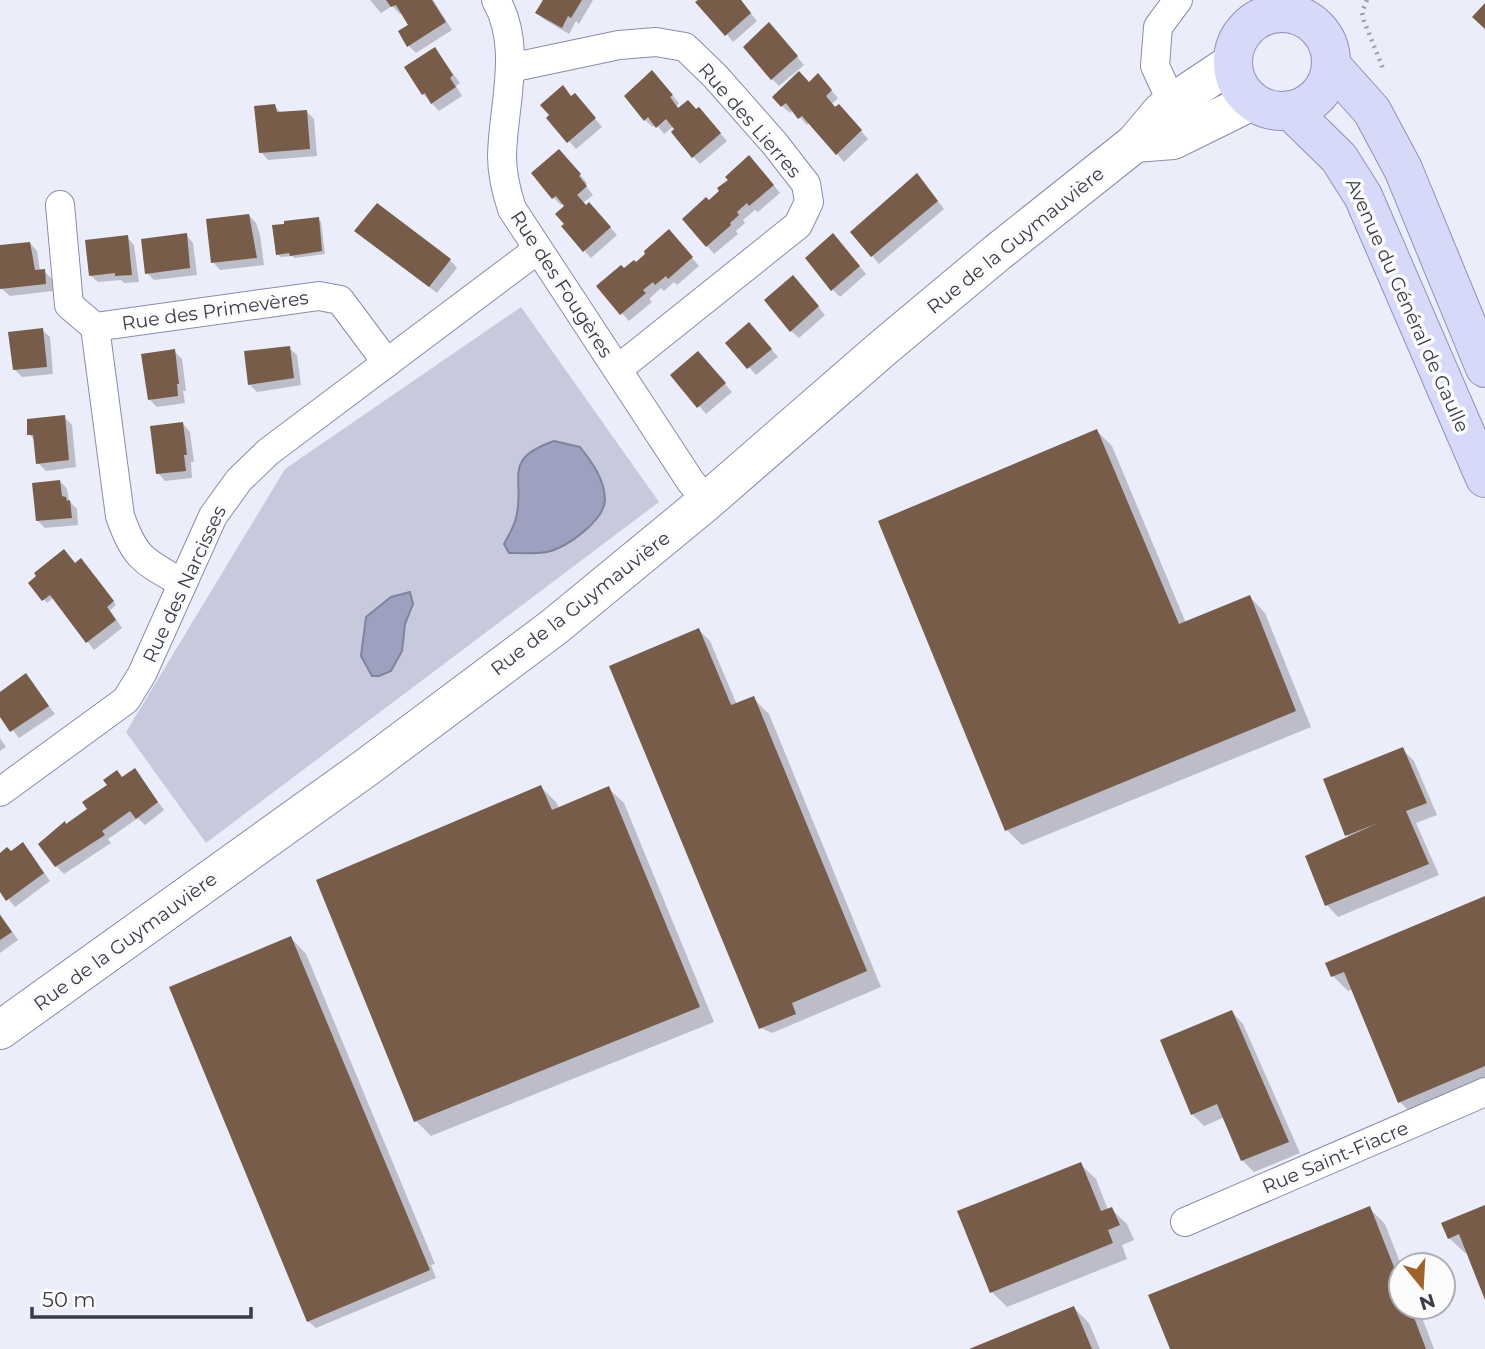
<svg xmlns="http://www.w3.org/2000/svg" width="1485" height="1349" font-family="Montserrat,sans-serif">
	<rect width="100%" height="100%" fill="#ebedfa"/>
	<polygon fill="#c7cadd" points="521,307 659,502 206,843 126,732 285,469"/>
	<g fill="#9da1bf" stroke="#7f839c" stroke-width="2">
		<path d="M554,441L580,447C592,462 605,480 605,500C604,521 566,548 547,552C535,554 521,553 509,553L504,544C508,536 514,527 516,518C526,478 500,460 554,441Z"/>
		<polygon points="410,592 413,604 405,624 402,651 391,671 379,676 372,676 361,656 366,617 391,597"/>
	</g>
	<g fill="#0003">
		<polygon points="370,0 433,0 452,30 416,53 409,46 410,25 403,12 400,14 392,6 381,13"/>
		<polygon points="542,0 593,0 579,24 576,21 569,34 545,20 537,13 544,2"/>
		<polygon points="700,0 740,0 757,21 733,42"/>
		<polygon points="776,32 804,65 779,86 772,79"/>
		<polygon points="435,49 460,83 456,86 462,96 439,111 423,94 406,68"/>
		<polygon points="659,80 679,103 677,106 679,109 697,111 706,117 727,141 700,164 693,156 674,126 664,134 656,124 653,127 645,120"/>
		<polygon points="825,83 838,98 832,104 846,113 868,139 844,162 810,122 807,125 793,110 790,113 782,106 809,84"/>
		<polygon points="572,98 582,103 602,127 576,149 569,141"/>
		<polygon points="275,106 282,114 306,111 314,119 317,156 268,160 261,152"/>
		<polygon points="567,159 587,183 585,185 593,195 583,203 597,212 617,235 591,258 584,250 567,206 564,203 561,205 554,198"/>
		<polygon points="757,165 780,193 758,212 755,210 743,220 745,223 736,231 738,234 714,254 684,219"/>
		<polygon points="924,183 944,209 879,264 852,232"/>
		<polygon points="249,215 256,223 260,235 264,265 220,270 213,262"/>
		<polygon points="318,219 321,222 325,254 295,258 292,256 281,257 277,254"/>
		<polygon points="186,235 193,243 197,275 154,280 147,273"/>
		<polygon points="127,237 134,245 139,282 124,283 121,280 98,282 90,275"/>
		<polygon points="364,238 450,260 457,268 437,293"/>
		<polygon points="676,239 699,266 677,285 674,282 664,291 661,288 649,299 652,302 629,321 598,287"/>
		<polygon points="30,243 37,251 40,271 44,271 52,279 53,291 10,296 2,289 0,247"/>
		<polygon points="840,243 866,274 840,297 833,290"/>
		<polygon points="800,285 825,315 799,338 791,331"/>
		<polygon points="42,330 50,337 53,374 22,377 15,370"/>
		<polygon points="756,331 778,357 756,375 728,343"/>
		<polygon points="289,348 297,355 301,385 257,392 249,384"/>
		<polygon points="174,351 182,359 186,391 183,391 185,403 157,407 150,400"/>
		<polygon points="705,361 732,392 706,414 673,376"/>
		<polygon points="64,417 72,425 76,467 46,471 38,463 36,441 29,434"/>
		<polygon points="183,424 190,432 194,462 191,462 192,478 165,481 158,473"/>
		<polygon points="1097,431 1112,446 1186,623 1250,597 1265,613 1311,727 1022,845 1007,830"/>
		<polygon points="60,481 67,489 69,501 77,509 78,525 45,528 38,521"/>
		<polygon points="64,551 76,565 96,577 116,605 110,610 122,628 94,650 54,597 47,603 30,583"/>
		<polygon points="699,630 710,641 737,705 753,698 769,714 881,987 772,1033 761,1028"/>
		<polygon points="26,676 55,714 19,738 0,714 0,694"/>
		<polygon points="0,738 6,747 0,751"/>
		<polygon points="1402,749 1414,761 1437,815 1416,823 1439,875 1338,917 1327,905 1350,838 1347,835"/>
		<polygon points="135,770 164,810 145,825 138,818 108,839 111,843 64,874 56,866 67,826 89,810"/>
		<polygon points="541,787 556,802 559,808 608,788 624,803 714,1022 431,1136 416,1121"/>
		<polygon points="30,852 50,881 15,907 0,889 0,855"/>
		<polygon points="1485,898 1485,1088 1415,1117 1400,1102 1353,989 1348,991 1333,976"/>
		<polygon points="0,914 18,940 0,953"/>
		<polygon points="291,938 306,954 435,1264 431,1265 436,1278 316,1328 308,1321"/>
		<polygon points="1232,1012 1243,1024 1300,1153 1254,1172 1242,1160 1225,1117 1204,1126 1192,1114"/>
		<polygon points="1080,1164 1096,1179 1108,1210 1111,1209 1127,1224 1134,1240 1122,1245 1127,1259 1007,1307 992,1292"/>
		<polygon points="1485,1207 1485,1295 1468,1252 1465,1253 1449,1238"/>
		<polygon points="1369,1208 1385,1224 1401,1265 1401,1307 1418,1307 1434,1349 1171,1349"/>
		<polygon points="1074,1308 1089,1323 1100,1349 974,1349"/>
	</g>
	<g fill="#765c49">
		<polygon points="386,0 432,0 446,22 407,47 398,31 408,25 396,5 391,7"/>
		<polygon points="543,0 582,0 571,18 568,16 562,28 535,13"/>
		<polygon points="698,0 741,0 751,13 725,36 695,2"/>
		<polygon points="1485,3 1485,29 1472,17"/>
		<polygon points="769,22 798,56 771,80 743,47"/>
		<polygon points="435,47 453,75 450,78 456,87 431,104 425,93 422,95 404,67"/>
		<polygon points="652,70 673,95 670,97 678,108 688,100 696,109 699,107 721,133 692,158 671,132 674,129 666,119 656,128 648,117 644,121 624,96"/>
		<polygon points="799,71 809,82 818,73 832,90 826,96 835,107 839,104 862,130 836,155 802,116 798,119 786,103 781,107 772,97"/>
		<polygon points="563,85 571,96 575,93 596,118 567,143 546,118 549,115 540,105"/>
		<polygon points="275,104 277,112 307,110 310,149 259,153 254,106"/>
		<polygon points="559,149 581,174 579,176 587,186 577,195 586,205 589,202 611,227 583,252 561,226 564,224 555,214 564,206 556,196 552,199 531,173"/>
		<polygon points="749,155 774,185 749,206 747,203 737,212 739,215 730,223 731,225 706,247 682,219 706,197 709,200 719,191 717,188 728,180 725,177"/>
		<polygon points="917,173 938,201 871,257 850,232"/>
		<polygon points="377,203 451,259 429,287 354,231"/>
		<polygon points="249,214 257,258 211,263 206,219"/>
		<polygon points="319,217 322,251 290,256 289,253 276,255 272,225 284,224 284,221"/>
		<polygon points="669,229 693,257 668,279 666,276 655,285 653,282 643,290 646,293 620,315 596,286 621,265 624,268 634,260 636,262 645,254 644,251"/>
		<polygon points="187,233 190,268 145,274 141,239"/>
		<polygon points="833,233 860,266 831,291 805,258"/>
		<polygon points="128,235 132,275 115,276 115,273 89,276 85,240"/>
		<polygon points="30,242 35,270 45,269 46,284 0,289 0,245"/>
		<polygon points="793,275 819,306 790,332 764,300"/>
		<polygon points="749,322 772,349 747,369 725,343"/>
		<polygon points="43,328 47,367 13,370 8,332"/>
		<polygon points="290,346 294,378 248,385 244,351"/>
		<polygon points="175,349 179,384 177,384 178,396 148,400 141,354"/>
		<polygon points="698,351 726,383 697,408 670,375"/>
		<polygon points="65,415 69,460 36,464 33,435 27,435 27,419"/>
		<polygon points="183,422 187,455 184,455 186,471 156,474 150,426"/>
		<polygon points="1097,429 1179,624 1250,595 1296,711 1005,831 878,521"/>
		<polygon points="60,480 62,496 66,497 67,501 70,500 72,518 36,521 32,483"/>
		<polygon points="64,549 75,563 81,558 114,601 107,607 116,620 86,643 50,595 42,601 28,583 36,576 34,573"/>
		<polygon points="699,628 731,705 754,696 867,971 792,1003 796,1014 759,1029 609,666"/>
		<polygon points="26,673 49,706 10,732 0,717 0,692"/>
		<polygon points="1403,747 1427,803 1406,811 1429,864 1325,906 1305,856 1378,823 1345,836 1323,779"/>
		<polygon points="135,768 158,802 136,819 130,811 102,831 105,835 55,867 38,844 65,821 66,824 87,809 82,802 107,785 103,780 117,770 122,777"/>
		<polygon points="541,785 552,810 609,786 700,1007 414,1122 316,880"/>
		<polygon points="23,842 44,873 6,901 0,892 0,853 7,847 11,851"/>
		<polygon points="1485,896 1485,1066 1398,1103 1344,972 1331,977 1325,963"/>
		<polygon points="0,915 12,932 0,940"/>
		<polygon points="291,936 430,1270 307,1322 169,987"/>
		<polygon points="1232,1010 1289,1142 1241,1161 1217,1104 1191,1115 1160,1040"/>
		<polygon points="1081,1162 1101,1211 1112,1207 1120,1225 1108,1230 1113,1243 990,1293 957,1211"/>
		<polygon points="1485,1205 1485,1300 1459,1234 1448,1239 1441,1223"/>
		<polygon points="1370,1206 1401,1285 1401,1307 1410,1307 1426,1349 1170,1349 1148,1295"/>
		<polygon points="1074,1306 1092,1349 969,1349"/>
	</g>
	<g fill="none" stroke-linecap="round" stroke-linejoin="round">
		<defs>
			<g id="street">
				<path d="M496,0C523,47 503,105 502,156C502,175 506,191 512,209L691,482L707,501"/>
				<polyline points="510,68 619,45 656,42 685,47 715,76 775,144 806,184 809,202 798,225 618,369"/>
				<polyline points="1172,103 1155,66 1158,27 1178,0"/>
				<polyline points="60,205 69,305 95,327"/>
				<path d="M182,583C144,561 135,559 120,516L95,327L319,296L340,300L387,363"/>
				<polyline points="0,792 126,700 142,674 213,516 239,480 268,452 537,250"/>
				<polyline points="1185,1222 1485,1092"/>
			</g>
			<g id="secondary">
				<polyline points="1135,143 1173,140 1252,101"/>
				<polyline points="0,1030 367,767 554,627 707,501 883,348 998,252 1135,143 1161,112 1172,103 1232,63"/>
			</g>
			<g id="primary">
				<circle cx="1282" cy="62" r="49"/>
				<polyline points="1331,65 1372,111 1403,169 1485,368"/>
				<polyline points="1290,110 1339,158 1363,196 1485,478"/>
			</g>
		</defs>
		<use href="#street" stroke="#888dab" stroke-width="30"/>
		<use href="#secondary" stroke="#888dab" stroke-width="40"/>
		<use href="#primary" stroke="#8d92b8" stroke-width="40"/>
		<polyline stroke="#9d9fac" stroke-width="4.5" stroke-dasharray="2 5" stroke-linecap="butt" points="1367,0 1362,12 1364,21 1384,71"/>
		<use href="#street" stroke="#fff" stroke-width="28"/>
		<use href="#secondary" stroke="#fff" stroke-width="38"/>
		<use href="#primary" stroke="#d6daf8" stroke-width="38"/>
	</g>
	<g text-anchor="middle" stroke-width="7" stroke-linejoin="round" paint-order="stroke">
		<g font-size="19" fill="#3a3c49" stroke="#fbfbfb">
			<text transform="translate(750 120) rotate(49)" y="7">Rue des Lierres</text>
			<text transform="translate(1015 240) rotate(-39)" y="7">Rue de la Guymauvière</text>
			<text transform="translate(562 284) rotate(57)" y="7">Rue des Fougères</text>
			<text transform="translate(1408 305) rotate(66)" y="7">Avenue du Général de Gaulle</text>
			<text transform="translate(215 310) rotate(-8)" y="7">Rue des Primevères</text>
			<text transform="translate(184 584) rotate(-65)" y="7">Rue des Narcisses</text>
			<text transform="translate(580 603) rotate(-38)" y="7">Rue de la Guymauvière</text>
			<text transform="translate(125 941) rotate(-36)" y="7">Rue de la Guymauvière</text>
			<text transform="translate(1335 1157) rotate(-23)" y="7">Rue Saint-Fiacre</text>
		</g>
	</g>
	<g transform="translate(1422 1286) rotate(162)"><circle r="33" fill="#fbfbfb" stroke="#aeafb4" stroke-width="2"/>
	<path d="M0-5L12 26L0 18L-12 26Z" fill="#a2622b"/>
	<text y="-10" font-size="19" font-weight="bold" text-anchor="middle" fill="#3a3c49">N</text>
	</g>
	<path d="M32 1307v10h219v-10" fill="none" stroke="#3a3c49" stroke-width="3.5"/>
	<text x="42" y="1307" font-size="21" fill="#3a3c49" stroke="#fbfbfb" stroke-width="5" paint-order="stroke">50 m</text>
</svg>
